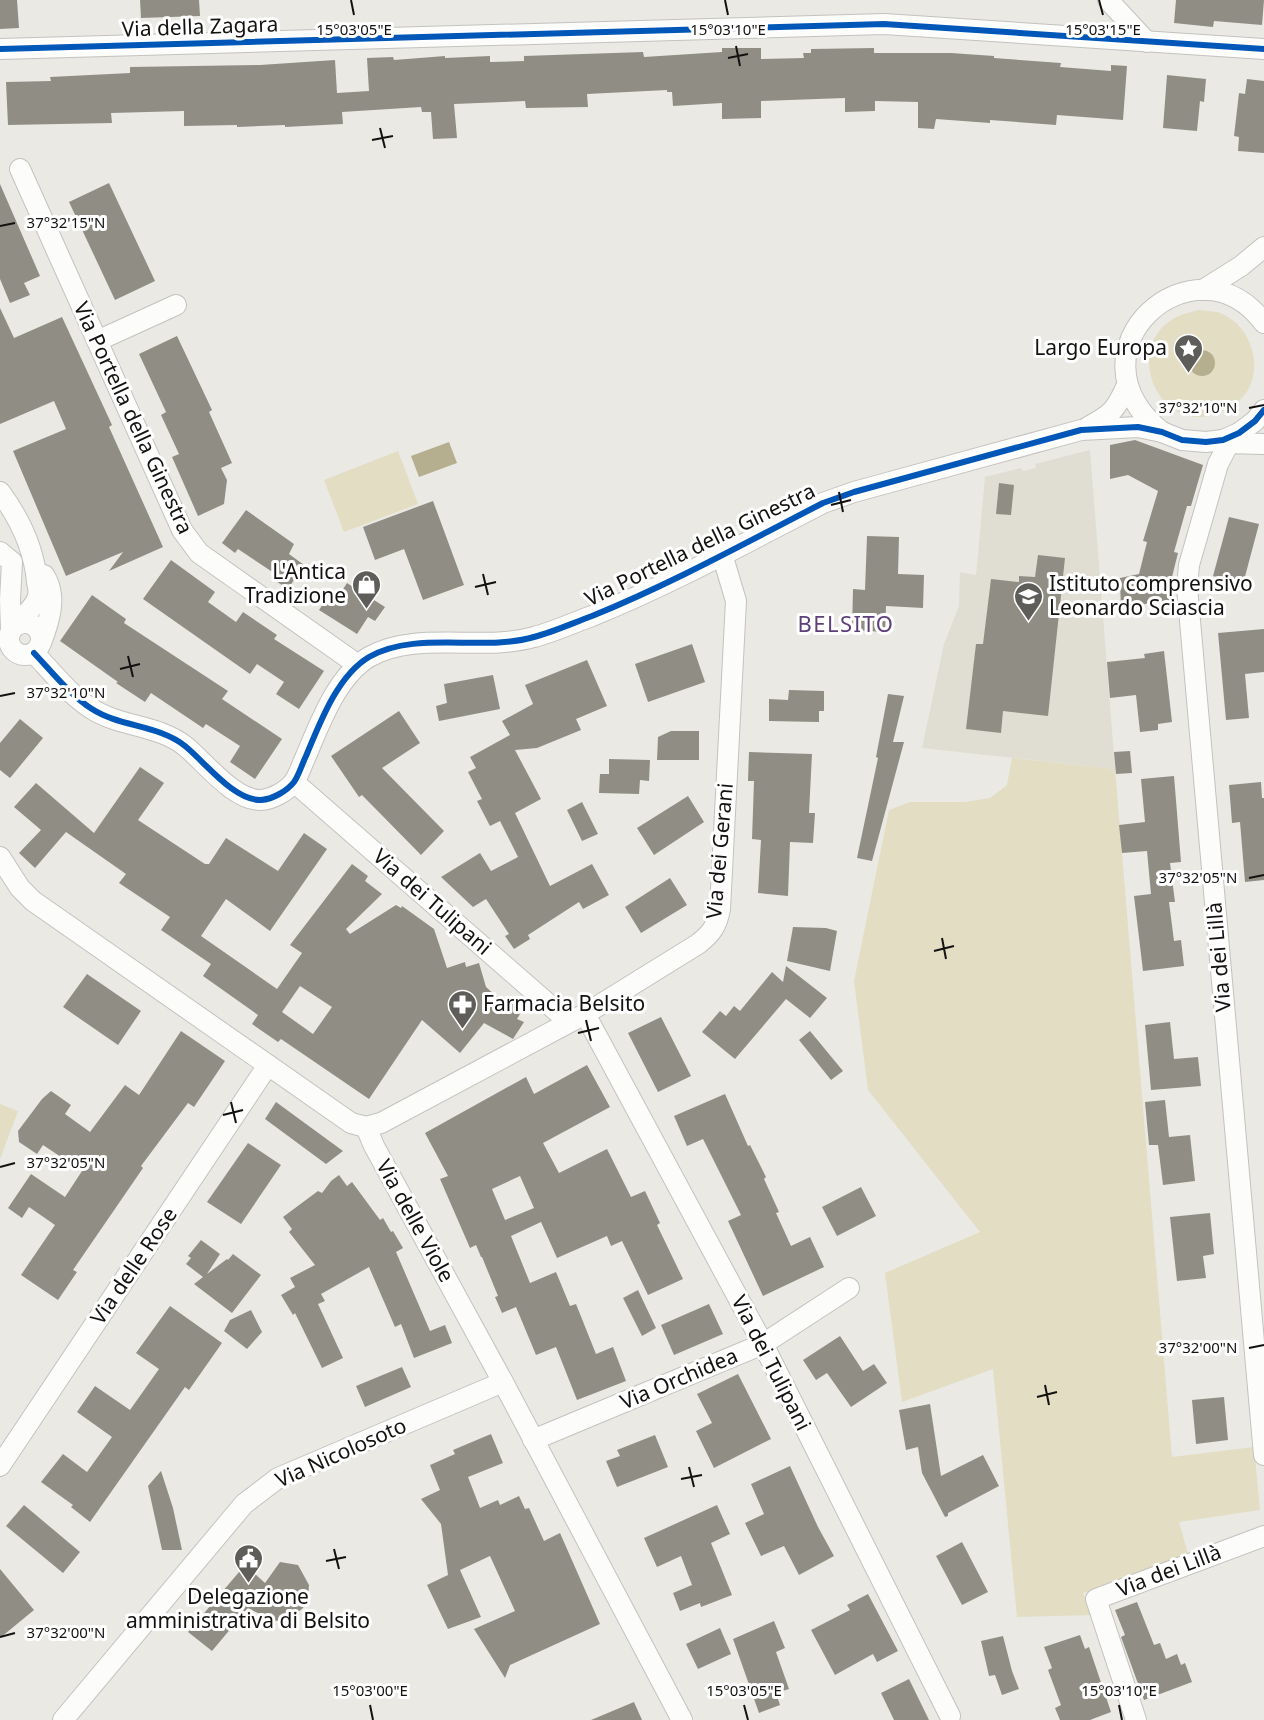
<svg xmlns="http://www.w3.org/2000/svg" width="1264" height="1720" font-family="'Noto Sans',sans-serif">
	<rect width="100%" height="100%" fill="#eae9e4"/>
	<polygon fill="#e0ded3" points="1090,450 1115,769 922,748 944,644 959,606 960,572 976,575 985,477 1021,468 1023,471 1036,468 1035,464"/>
	<g fill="#e3ddc4" fill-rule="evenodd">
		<path d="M1198,310C1204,311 1211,311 1217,312C1248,321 1264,362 1248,390C1240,402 1230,410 1216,414C1155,435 1120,340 1181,315C1186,313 1193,312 1198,310ZM1207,351L1213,357L1196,375L1190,370Z"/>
		<polygon points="398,451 418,504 344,532 324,480"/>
		<polygon points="1012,758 1115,769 1172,1457 1254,1447 1260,1510 1179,1522 1188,1554 1083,1593 1091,1615 1017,1617 993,1369 902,1402 885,1273 980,1232 868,1090 854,981 889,810 910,802 965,802 990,798 1007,785"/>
		<polygon points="0,1104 18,1111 0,1159"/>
	</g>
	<g fill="#b5ae8f">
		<circle cx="1202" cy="363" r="13"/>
		<polygon points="449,442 457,463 419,477 411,456"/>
	</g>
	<g fill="#908e84" fill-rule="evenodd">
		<polygon points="0,0 17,0 19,28 0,29"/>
		<polygon points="140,0 199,0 200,16 141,18"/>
		<polygon points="1176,0 1264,0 1262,25 1214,21 1213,27 1174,23"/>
		<polygon points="722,48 761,48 761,59 804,58 803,53 811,53 811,49 874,48 874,53 951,53 994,56 994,58 1061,63 1060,67 1111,71 1111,65 1127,66 1123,120 1057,115 1056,125 990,120 990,123 936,119 934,129 918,128 918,102 875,101 875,111 845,112 845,98 761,101 761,118 722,119 722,103 673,106 672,92 667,92 667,90 587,94 588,107 526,108 525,101 454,104 457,138 433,139 431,112 422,112 421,107 342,112 343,124 285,127 285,125 237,127 237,125 184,126 184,111 111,113 112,123 8,125 6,82 51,81 50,77 130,73 130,67 260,65 335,60 337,93 369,91 367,58 393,57 394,60 445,56 445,58 490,56 490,62 524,61 524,56 643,52 644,57 722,52"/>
		<polygon points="1167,75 1206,79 1204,102 1200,101 1197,131 1163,128"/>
		<polygon points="1247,79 1264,81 1264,153 1238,151 1239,137 1234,136 1239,93 1245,94"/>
		<polygon points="109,183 155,281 115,300 69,202"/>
		<polygon points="0,184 40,276 24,283 30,295 10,303 0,279"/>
		<polygon points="0,308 14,338 62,317 112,425 109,427 163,547 109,571 123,552 66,576 13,451 66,429 54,401 0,424"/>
		<polygon points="177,336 212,410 209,412 232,463 221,468 227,480 224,504 198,516 172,457 179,454 161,415 166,412 139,354"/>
		<polygon points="1135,440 1203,465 1191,506 1187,506 1174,552 1178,553 1171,581 1174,601 1150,607 1149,603 1121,611 1120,578 1139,574 1147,542 1143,541 1158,491 1128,475 1110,479 1110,445"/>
		<polygon points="999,483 1014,485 1011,515 996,514"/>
		<polygon points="433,501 464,585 423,600 404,549 375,560 363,527"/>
		<polygon points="246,510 294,544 289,554 304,565 288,589 271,578 274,573 238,549 235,553 222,543"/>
		<polygon points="1229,517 1259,524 1243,584 1213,576"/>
		<polygon points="867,536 899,537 898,574 924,575 923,608 886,606 885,632 852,630 853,589 865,590"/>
		<polygon points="1038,555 1065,558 1048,716 1003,711 1001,733 966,729 976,644 983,644 991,579 1019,582 1019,576 1035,577"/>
		<polygon points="171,560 215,592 208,602 236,622 243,612 277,635 274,639 324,671 299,709 276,694 284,682 257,664 250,674 143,599"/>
		<polygon points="347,583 385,607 375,621 368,617 357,634 319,610 332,590 339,595"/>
		<polygon points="92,595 126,619 124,623 228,691 222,699 282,739 255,779 230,762 240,746 206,724 203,728 151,693 145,702 116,683 118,682 60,641"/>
		<polygon points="1264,629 1264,672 1245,674 1249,718 1226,720 1218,633"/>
		<polygon points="692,644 705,682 648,702 635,664"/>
		<polygon points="1164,651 1172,722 1158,724 1158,730 1140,732 1136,695 1110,698 1107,662 1145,658 1144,654"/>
		<polygon points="587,660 607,706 576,719 581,730 537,748 515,750 541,799 515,813 550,886 592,864 609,895 583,909 579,902 528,935 530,939 514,949 505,936 509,934 486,899 473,907 441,877 480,853 491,871 518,857 500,821 490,826 477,801 482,799 468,772 476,768 470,757 510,735 502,721 533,704 525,685"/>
		<polygon points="493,675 500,709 439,721 436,706 447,703 444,684"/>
		<polygon points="789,690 824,691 824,711 819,711 819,722 769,721 769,699 788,700"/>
		<polygon points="888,694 904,696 893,742 904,742 872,861 857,858 878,758 876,757"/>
		<polygon points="399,711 420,743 382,768 444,831 421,855 362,795 359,797 331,756"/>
		<polygon points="20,719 43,738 10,778 0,770 0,743"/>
		<polygon points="671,731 699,731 699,760 657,760 658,737"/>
		<polygon points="1130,751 1132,773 1116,774 1114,752"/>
		<polygon points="749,752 812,754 809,813 815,813 813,843 790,842 788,896 758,893 761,840 752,839 754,781 748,781"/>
		<polygon points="609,759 650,760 649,781 640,780 639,794 599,793 600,774 609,774"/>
		<path d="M140,767L164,783L138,820L205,864H209L226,838L278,871L304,833L327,849L270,931L226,899L201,936L277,989L302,953L290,945L352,864L368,876L365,881L382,894L346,929L350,934L396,905L401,908L402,906L434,929L447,968L465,962L466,967L479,963L486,987L496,996L523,1009L517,1019L524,1022L513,1039L484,1023L460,1053L422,1020L369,1099L281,1039L278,1042L252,1024L258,1015L203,976L211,964L161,930L170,917L119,883L126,874L66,832L35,868L19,853L41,830L14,807L36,783L94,833ZM300,986L332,1007L313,1034L282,1012Z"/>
		<polygon points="1174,776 1181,862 1170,863 1175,902 1169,902 1174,941 1181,940 1184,966 1143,971 1134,896 1151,894 1147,851 1122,853 1119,825 1145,822 1141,779"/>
		<polygon points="1261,782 1262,798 1264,798 1264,880 1245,882 1240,822 1232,823 1229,785"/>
		<polygon points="688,796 704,822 654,855 637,828"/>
		<polygon points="582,802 598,834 582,841 567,810"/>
		<polygon points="670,878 687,905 641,933 625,907"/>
		<polygon points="793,927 826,928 837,931 830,971 787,961"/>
		<polygon points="786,966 827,998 810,1018 786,999 735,1059 702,1032 720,1011 726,1016 734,1006 740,1011 772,972 783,982"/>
		<polygon points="87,974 141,1011 118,1045 63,1007"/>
		<polygon points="661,1017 691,1076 658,1092 628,1033"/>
		<polygon points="1170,1022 1174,1059 1198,1057 1201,1086 1151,1090 1145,1025"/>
		<polygon points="181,1031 225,1061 194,1107 188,1103 141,1166 143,1168 73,1270 77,1272 58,1300 21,1275 55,1225 29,1207 22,1218 8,1208 31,1174 65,1197 82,1171 43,1145 37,1154 19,1142 18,1131 42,1099 51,1091 71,1105 65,1114 90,1132 125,1085 139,1095"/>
		<polygon points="810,1031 843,1071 831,1080 799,1040"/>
		<path d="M587,1065L610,1107L543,1143L559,1173L607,1149L631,1197L645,1191L660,1223L657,1225L683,1279L648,1295L622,1241L611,1246L607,1236L557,1258L541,1222L511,1236L530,1283L556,1272L570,1306L576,1304L596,1354L613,1347L626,1381L577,1400L556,1347L536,1355L516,1307L502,1313L495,1297L498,1296L482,1257H481L476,1245L470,1248L440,1179L448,1176L425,1133L526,1077L534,1094ZM520,1176L534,1208L505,1220L492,1189Z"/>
		<polygon points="725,1094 748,1146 750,1145 766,1177 764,1179 779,1212 776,1213 791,1246 810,1237 824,1267 763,1296 728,1221 741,1215 703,1139 687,1146 674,1116"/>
		<polygon points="1165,1100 1169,1137 1190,1135 1195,1181 1163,1185 1158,1145 1149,1145 1145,1102"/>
		<polygon points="276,1102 343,1151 326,1164 265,1119"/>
		<polygon points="248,1143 281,1165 241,1224 207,1202"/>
		<polygon points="339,1175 347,1186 352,1182 380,1220 383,1218 391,1232 393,1231 403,1248 396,1252 430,1331 445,1325 452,1343 414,1358 401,1324 395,1327 369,1267 321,1294 325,1301 318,1304 343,1358 322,1368 295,1313 293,1315 281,1295 295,1287 290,1278 315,1265 289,1232 292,1229 283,1217 318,1191 322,1193 331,1181"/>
		<polygon points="861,1187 876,1216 837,1236 822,1207"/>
		<polygon points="1210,1213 1214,1254 1203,1256 1206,1278 1177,1281 1170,1217"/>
		<polygon points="201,1240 220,1254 207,1274 227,1259 228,1260 233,1254 261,1275 232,1313 194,1284 203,1277 186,1264 191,1258 188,1256"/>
		<polygon points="638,1290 656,1328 642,1336 623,1298"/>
		<polygon points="709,1304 723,1334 674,1355 661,1325"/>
		<polygon points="170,1306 222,1343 189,1390 185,1387 90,1522 71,1507 73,1505 41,1482 63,1454 87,1472 112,1437 77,1412 95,1386 130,1410 159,1369 136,1353"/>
		<polygon points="251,1310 262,1332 247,1349 224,1331 230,1320"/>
		<polygon points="840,1336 863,1371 874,1364 887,1383 851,1407 827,1373 816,1380 803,1360"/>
		<polygon points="402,1367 411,1387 365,1407 356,1386"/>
		<polygon points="738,1374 771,1439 714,1468 696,1431 712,1423 697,1394"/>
		<polygon points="1224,1397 1228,1440 1196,1444 1192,1400"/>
		<polygon points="930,1404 941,1476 983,1455 999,1486 948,1513 948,1516 945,1517 922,1473 918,1447 906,1450 899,1410"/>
		<polygon points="491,1434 503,1463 468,1477 480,1508 498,1500 500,1505 519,1496 525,1509 529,1508 544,1541 560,1533 600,1624 510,1665 505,1678 474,1629 515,1611 490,1556 460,1570 481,1617 448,1629 427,1585 448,1575 441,1524 421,1499 440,1490 430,1465 455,1454 453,1450"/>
		<polygon points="655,1435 668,1467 617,1487 606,1461 620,1456 617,1450"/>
		<polygon points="790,1466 818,1527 834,1556 799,1575 784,1546 761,1556 745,1523 764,1514 751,1484"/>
		<polygon points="161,1471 173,1508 182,1550 162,1550 148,1486"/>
		<polygon points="24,1505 80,1552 63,1573 6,1526"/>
		<polygon points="717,1505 730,1534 711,1543 732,1595 701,1607 700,1603 680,1611 673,1593 692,1585 681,1556 657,1567 644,1538"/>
		<polygon points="962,1542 988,1592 962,1605 936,1556"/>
		<polygon points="280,1562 298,1565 309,1585 308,1598 303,1608 288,1620 273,1621 248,1608 212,1651 188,1632 245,1565 265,1583"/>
		<polygon points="0,1569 34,1610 0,1638"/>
		<polygon points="868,1594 898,1651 877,1662 873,1654 835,1675 811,1630 850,1610 847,1605"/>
		<polygon points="1137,1602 1154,1645 1160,1643 1166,1659 1177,1654 1181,1665 1185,1663 1192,1682 1144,1700 1121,1637 1125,1635 1115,1610"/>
		<polygon points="774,1621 785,1648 776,1652 789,1689 776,1693 780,1705 759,1713 733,1639"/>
		<polygon points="720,1628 731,1654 698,1669 686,1644"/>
		<polygon points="1080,1635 1085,1649 1089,1647 1111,1712 1090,1720 1060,1720 1055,1708 1061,1705 1048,1670 1052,1668 1044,1647"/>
		<polygon points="1003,1636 1012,1671 1019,1689 1002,1695 995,1675 989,1676 981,1641"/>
		<polygon points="909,1679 929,1720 894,1720 881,1693"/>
		<polygon points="634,1702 642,1720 591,1720"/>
	</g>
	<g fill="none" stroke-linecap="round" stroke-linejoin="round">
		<defs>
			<g id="street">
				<polyline points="1108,0 1147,42"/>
				<polyline points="0,49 884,24 1264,49"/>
				<polyline points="20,169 182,530 199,553 358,665"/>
				<polyline points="1203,290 1241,266 1264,247"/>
				<polyline points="97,341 176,305"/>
				<path d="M1088,427C1112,414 1116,410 1127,385"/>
				<path d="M1162,432C1060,350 1196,231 1264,323"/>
				<polyline points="1239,433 1229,443 1218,464 1189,565 1187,587 1264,1455"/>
				<polyline points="1223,443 1264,444"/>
				<path d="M0,492C20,519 34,548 37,582C38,586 39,592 38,596C36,606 23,617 16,625"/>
				<polyline points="0,552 12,562 10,600 11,630"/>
				<circle cx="25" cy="639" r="16"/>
				<path d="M41,643C49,622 58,596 44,575"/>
				<path d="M34,653C52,672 70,695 92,709C120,727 159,725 185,746C205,762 234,801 261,800C273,799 287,791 294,782C299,775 302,764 306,756C320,723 337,676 369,657C416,630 482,652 534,637C553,632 573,623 592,616C671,584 747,542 823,503L854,492L1081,430L1138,427L1162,432L1182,440L1206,442L1223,440L1239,433L1255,421L1264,410"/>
				<polyline points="294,782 569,1022"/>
				<polyline points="0,857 20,888 33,901 351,1123 366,1127"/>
				<polyline points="585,1014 763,1344 950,1716"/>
				<path d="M366,1127L381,1123L585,1014L698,944C711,934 717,926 720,909L736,601L722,554"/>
				<polyline points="366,1127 374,1146 503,1382 682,1720"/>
				<polyline points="533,1440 763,1344 849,1288"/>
				<polyline points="0,1466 268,1065"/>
				<polyline points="63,1720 244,1504 278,1478 503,1382"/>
				<polyline points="1136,1720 1096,1599 1264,1536"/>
			</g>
		</defs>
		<use href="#street" stroke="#c4c2bf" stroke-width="22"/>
		<use href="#street" stroke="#fcfcfb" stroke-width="20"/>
		<defs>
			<g id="cycleway">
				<polyline points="0,49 884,24 1264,49"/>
				<path d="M34,653C52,672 70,695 92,709C120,727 159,725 185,746C205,762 234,801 261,800C273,799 287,791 294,782C299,775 302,764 306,756C320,723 337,676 369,657C416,630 482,652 534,637C553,632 573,623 592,616C671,584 747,542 823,503L854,492L1081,430L1138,427L1162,432L1182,440L1206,442L1223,440L1239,433L1255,421L1264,410"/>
			</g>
		</defs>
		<use href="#cycleway" stroke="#fff" stroke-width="10"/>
		<use href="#cycleway" stroke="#0057b8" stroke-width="6"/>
	</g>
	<path fill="none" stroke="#131210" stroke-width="2" d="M351,0L354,15M725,0L728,15M1099,0L1103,15M736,46L740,66M728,58L748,54M380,128L385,148M372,140L393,136M0,226L15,223M1249,408L1264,405M839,492L843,512M831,505L851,500M483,574L488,595M475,587L496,582M128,656L133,677M120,669L140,664M0,696L15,693M1249,878L1264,875M942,938L946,959M934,951L954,946M586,1020L591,1041M578,1033L599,1028M231,1102L236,1123M223,1115L243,1110M0,1167L15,1163M1249,1348L1264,1345M1045,1385L1049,1405M1037,1397L1057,1392M689,1467L694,1487M681,1479L702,1475M334,1549L339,1569M326,1561L346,1557M0,1637L15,1633M370,1705L373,1720M744,1705L748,1720M1119,1705L1122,1720"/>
	<defs>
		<symbol id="sight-pin" viewBox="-11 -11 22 30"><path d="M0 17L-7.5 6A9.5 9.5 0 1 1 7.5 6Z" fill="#5e5d5a" stroke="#fff"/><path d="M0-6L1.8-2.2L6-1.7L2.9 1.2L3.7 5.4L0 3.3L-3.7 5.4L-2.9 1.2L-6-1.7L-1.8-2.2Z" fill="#fff"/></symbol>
		<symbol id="shop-pin" viewBox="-11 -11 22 30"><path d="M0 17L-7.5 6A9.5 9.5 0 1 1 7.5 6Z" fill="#5e5d5a" stroke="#fff"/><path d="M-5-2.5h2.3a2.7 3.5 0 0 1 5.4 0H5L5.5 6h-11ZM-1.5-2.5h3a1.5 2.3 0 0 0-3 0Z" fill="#fff"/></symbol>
		<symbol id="school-pin" viewBox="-11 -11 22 30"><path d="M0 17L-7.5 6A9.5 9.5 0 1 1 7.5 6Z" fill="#5e5d5a" stroke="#fff"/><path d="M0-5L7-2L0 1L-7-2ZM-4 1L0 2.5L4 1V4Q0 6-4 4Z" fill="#fff"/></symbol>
		<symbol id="pharmacy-pin" viewBox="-11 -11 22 30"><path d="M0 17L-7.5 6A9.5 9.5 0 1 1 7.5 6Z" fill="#5e5d5a" stroke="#fff"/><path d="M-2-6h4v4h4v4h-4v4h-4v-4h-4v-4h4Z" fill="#fff"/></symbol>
		<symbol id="civic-pin" viewBox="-11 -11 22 30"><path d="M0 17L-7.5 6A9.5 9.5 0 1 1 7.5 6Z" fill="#5e5d5a" stroke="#fff"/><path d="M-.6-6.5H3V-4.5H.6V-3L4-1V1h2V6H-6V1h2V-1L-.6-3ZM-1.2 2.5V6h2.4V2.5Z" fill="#fff"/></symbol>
	</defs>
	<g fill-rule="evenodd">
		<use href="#sight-pin" x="1172" y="332" width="33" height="45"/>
		<use href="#shop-pin" x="350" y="568" width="33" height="45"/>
		<use href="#school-pin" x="1012" y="580" width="33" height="45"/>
		<use href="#pharmacy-pin" x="446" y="988" width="33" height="45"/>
		<use href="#civic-pin" x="232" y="1542" width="33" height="45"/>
	</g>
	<g text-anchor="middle" stroke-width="6" stroke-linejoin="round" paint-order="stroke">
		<g font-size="21" fill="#131210" stroke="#fff">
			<text transform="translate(200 27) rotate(-2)" y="7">Via della Zagara</text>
			<text transform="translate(133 418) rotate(65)" y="7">Via Portella della Ginestra</text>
			<text transform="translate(700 545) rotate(-26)" y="7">Via Portella della Ginestra</text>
			<text transform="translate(720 851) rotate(-85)" y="7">Via dei Gerani</text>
			<text transform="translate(432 902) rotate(41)" y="7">Via dei Tulipani</text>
			<text transform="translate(1219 957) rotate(-95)" y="7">Via dei Lillà</text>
			<text transform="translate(415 1221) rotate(61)" y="7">Via delle Viole</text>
			<text transform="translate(134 1266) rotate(-56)" y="7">Via delle Rose</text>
			<text transform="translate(771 1363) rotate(63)" y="7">Via dei Tulipani</text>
			<text transform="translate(679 1379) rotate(-23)" y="7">Via Orchidea</text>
			<text transform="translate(341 1453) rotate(-24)" y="7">Via Nicolosoto</text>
			<text transform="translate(1169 1571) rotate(-21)" y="7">Via dei Lillà</text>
		</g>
		<g font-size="21" fill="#131210" stroke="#fff" text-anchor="end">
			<text x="1167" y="355">Largo Europa</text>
			<text x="346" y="579">L'Antica<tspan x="346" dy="24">Tradizione</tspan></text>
			<text x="1049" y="591" text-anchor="start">Istituto comprensivo<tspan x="1049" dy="24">Leonardo Sciascia</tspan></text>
			<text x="483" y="1011" text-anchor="start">Farmacia Belsito</text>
			<text x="248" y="1604" text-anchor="middle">Delegazione<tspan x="248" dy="24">amministrativa di Belsito</tspan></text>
		</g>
		<g font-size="22" letter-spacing="1.5" fill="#5d3f7a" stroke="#fff">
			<text x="846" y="632">BELSITO</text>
		</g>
	</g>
	<g font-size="15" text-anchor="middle" fill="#131210" stroke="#fff" stroke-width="6" stroke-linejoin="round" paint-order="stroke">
		<text x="354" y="35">15°03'05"E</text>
		<text x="728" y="35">15°03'10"E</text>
		<text x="1103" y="35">15°03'15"E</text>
		<text x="66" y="228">37°32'15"N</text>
		<text x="1198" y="413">37°32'10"N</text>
		<text x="66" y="698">37°32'10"N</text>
		<text x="1198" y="883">37°32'05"N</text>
		<text x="66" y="1168">37°32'05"N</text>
		<text x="1198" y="1353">37°32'00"N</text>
		<text x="66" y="1638">37°32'00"N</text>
		<text x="370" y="1696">15°03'00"E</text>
		<text x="744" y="1696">15°03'05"E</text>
		<text x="1119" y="1696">15°03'10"E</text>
	</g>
</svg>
